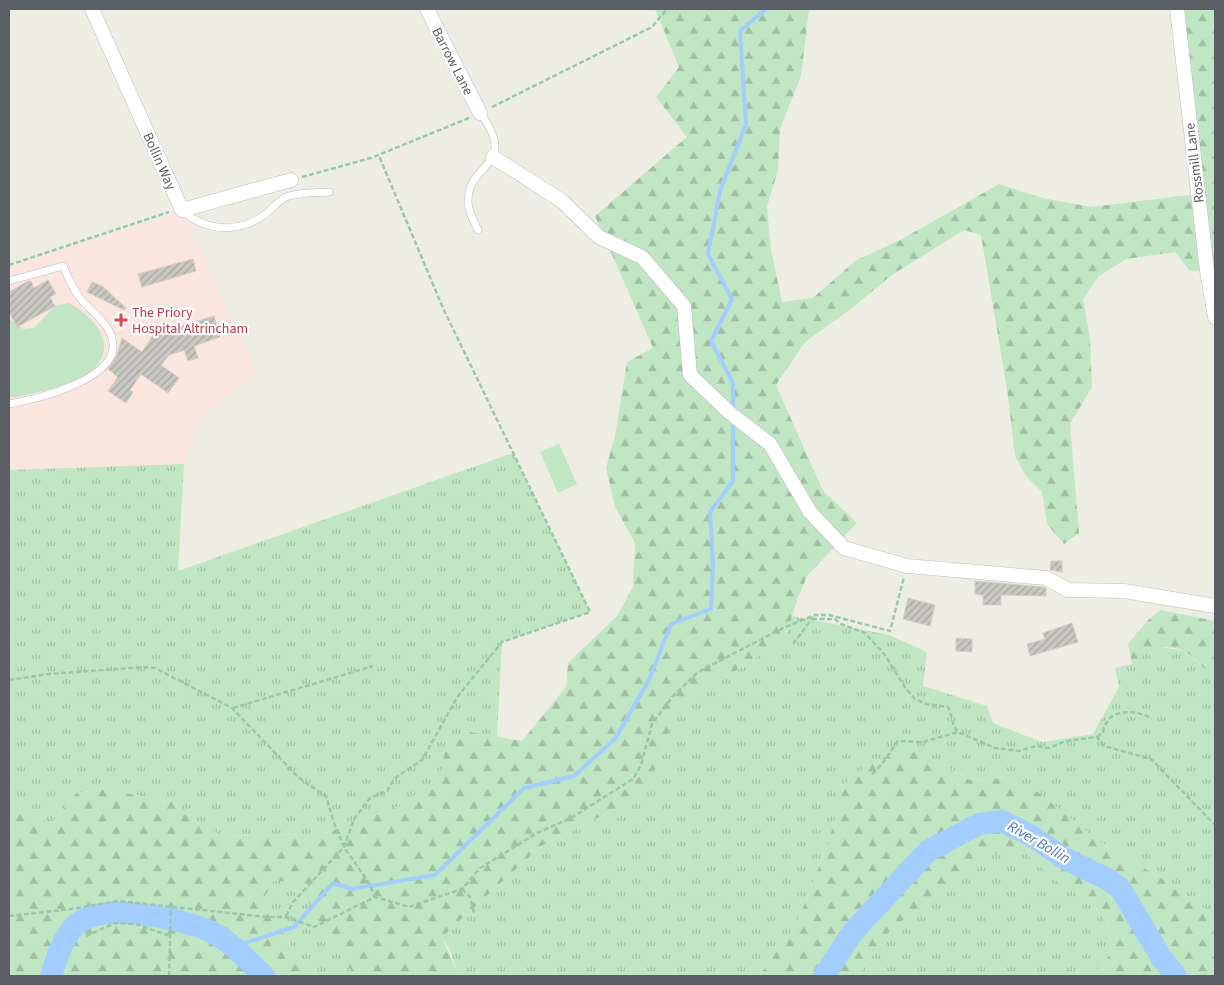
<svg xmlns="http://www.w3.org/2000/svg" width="1224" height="985" font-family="'Source Sans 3',sans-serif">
	<defs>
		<pattern id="grass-tufts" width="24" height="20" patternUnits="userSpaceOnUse" patternTransform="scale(1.25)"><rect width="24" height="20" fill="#c0e6c4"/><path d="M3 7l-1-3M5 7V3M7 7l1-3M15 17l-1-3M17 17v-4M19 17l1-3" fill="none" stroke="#9fbea3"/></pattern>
		<pattern id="forest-firs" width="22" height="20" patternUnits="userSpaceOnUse" patternTransform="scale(1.25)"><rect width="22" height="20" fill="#c0e6c4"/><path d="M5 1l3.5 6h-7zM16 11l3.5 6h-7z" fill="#9fbea3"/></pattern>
		<pattern id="building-hatch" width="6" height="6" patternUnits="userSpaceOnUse" patternTransform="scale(1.25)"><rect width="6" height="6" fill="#c9c7c1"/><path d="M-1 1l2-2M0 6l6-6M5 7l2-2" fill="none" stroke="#a6a5a0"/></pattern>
	</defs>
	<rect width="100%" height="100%" fill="#eeede3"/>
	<polygon fill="#fbe5df" points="182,211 257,373 200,417 184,464 9,470 9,266"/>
	<g fill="url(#grass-tufts)">
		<polygon points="513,453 590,612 502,642 497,737 465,731 444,750 442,776 400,806 323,834 222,836 195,822 172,802 105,789 76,793 52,823 9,809 9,470 184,464 178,571"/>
		<polygon points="792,616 889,635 927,652 923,686 987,706 993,723 1042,742 1093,734 1119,687 1115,668 1132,664 1144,653 1160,647 1184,651 1215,677 1215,916 1171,884 1102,843 1009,778 971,780 915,750 845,783 827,847 796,925 759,976 459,976 450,950 442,937 541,846 628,803 684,702 703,681 729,675 785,639"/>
		<polygon points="1000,852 1025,852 1061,885 1090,900 1111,929 1110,954 1093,976 858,976 891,929 930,900 971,864"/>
		<polygon points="273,880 298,884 331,942 355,976 307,976 264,898"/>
	</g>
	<g fill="url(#forest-firs)">
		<polygon points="655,9 809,9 801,76 780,129 778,170 767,207 771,250 782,302 813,298 855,261 902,239 999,184 1042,198 1092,207 1197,194 1177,9 1215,9 1215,269 1190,271 1175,252 1126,259 1099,276 1083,299 1090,338 1092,387 1070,424 1079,533 1064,544 1047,524 1042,492 1026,476 1015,456 1007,389 981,235 964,230 892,275 848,311 805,342 776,385 823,491 857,523 807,576 797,600 785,639 729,675 703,682 684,702 668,733 652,773 628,803 541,846 442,937 459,976 355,976 331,942 298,884 274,880 264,898 307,976 9,976 9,809 52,823 76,793 105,789 172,802 195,822 222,836 323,834 400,806 442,776 444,750 465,731 522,741 566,687 568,663 617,616 633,587 635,543 615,507 606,468 615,436 627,362 653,348 595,216 687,137 656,97 679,67"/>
		<path d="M1161,610L1215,621V677C1204,670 1196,658 1185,652C1165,641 1146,651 1132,664L1128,644L1148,620Z"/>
		<polygon points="915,750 970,780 1009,778 1039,793 1102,843 1171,884 1215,916 1215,976 1093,976 1110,954 1111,929 1090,900 1061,885 1024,852 1000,852 971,864 930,900 891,929 858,976 759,976 796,925 827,847 845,783 875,760"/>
	</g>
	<g fill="#c0e6c4">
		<path d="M69,303C113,329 120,365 66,384C50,390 33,393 16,397H9V319L23,329L34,328L55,306Z"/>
		<polygon points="559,444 577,484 558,493 540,452"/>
	</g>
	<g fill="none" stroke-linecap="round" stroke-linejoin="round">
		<g stroke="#a3ccff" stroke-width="4">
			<polyline points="733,410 733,383 711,341 732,299 708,254 720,191 746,124 740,31 766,9"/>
			<polyline points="233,947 294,927 333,883 352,889 435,875 524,788 574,776 615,739 649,680 671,624 711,609 713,564 710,512 733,481 733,419"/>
		</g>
		<g stroke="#a3ccff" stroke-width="22">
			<path d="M51,976C57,957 65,928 85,919C115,905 175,918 205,929C228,938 246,959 264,976"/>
			<polyline points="824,976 852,933 928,851 979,824 1002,821 1030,835 1064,858 1109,880 1120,888 1161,957 1176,976"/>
		</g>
	</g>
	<g fill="url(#building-hatch)" stroke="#d3cfc2">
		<polygon points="193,259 196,271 142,287 138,274"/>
		<polygon points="48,280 56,294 50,297 55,306 17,327 9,312 9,292 28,281 31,281 34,288"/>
		<polygon points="92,282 102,286 126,308 124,310 87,292"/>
		<polygon points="214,316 220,337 194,346 198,358 188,361 184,350 169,355 161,365 179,378 168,393 141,374 130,390 133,392 126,403 108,391 118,377 108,369 117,355 122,338 142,352 154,334"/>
		<polygon points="1051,561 1062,561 1062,572 1050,570"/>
		<polygon points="975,581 1043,587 1046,588 1046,596 1001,595 1001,605 983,605 983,595 975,594"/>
		<polygon points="908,598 935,605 930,626 903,619"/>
		<polygon points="1072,623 1078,642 1030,656 1027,644 1045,639 1043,633"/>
		<polygon points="956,638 972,639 972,652 956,651"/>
	</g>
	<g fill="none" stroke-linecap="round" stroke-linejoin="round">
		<defs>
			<g id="service">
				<path d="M183,211C208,233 242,233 268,212C274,207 279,200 286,197C299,192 316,193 329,192"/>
				<path d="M478,230C474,222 468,211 468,201C468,161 520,167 480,113"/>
				<path d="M9,281L63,266C68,276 72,288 79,297C89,310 108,322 112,338C124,379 36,399 9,404"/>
			</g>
			<g id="minor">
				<polyline points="92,9 182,210 291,180"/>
				<polyline points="427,9 480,113"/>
				<polyline points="1177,9 1207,271 1215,317"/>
				<polyline points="493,157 562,201 599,237 642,257 684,306 690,375 730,413"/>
				<polyline points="735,417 770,444 810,512 844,548 907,566 1046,578 1068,590 1124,591 1215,606"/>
			</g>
		</defs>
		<use href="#service" stroke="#bbbcc2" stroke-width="8"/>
		<use href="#minor" stroke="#bbbcc2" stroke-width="15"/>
		<g stroke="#99c7ab" stroke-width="2.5" stroke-dasharray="5 2.5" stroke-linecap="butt">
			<polyline points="492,107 652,27 667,9"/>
			<polyline points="302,177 371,158 469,118"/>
			<polyline points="9,265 169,212"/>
			<path d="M812,619H835L841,624L865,633L885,655L906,689L915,699L926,704L948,707C952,716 952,725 958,732"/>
			<polyline points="793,644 813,617"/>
			<polyline points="9,680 49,674 144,667 155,668 232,708 299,778 326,796 334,823 344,847 369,883 375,897"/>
			<polyline points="233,708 373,666"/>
			<path d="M1097,737L1103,732C1107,708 1135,708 1152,719"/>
			<polyline points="872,774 882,764 898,741 923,742 958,732 995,748 1019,751 1036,746 1049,748 1066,741 1097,737 1104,746 1151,759 1215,825"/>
			<polyline points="462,889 470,897 474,913"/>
			<polyline points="9,916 71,909 118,901 267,917 286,917 314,927 375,897 409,907 462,889 480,868 537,833 571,818 633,779 641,765 652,724 673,696 698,672 783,628 815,615 829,615 890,631 904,577"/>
			<polyline points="286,916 293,902 344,847 354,819 370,798 387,791 395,778 422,760 458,696 502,642 590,612 443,308 379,156"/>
			<polyline points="86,936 115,923 136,924 170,936"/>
			<polyline points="169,976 171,906"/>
		</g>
		<use href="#service" stroke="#fff" stroke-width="7"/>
		<use href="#minor" stroke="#fff" stroke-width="14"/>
	</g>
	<path fill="#e0444e" stroke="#fff" stroke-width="2" d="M118.5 312.5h5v5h5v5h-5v5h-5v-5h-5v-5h5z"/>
	<g text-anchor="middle" stroke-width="4.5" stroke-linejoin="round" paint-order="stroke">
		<g font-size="14" fill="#5b5e64" stroke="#fff">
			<text transform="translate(453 61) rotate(63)" y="5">Barrow Lane</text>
			<text transform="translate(160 161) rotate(66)" y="5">Bollin Way</text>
			<text transform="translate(1194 163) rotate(-97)" y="5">Rossmill Lane</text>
		</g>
		<g font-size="14" fill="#be3a42" stroke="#fff" text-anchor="start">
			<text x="132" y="317">The Priory<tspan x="132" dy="16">Hospital Altrincham</tspan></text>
		</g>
		<g font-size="15" font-style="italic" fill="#4474c3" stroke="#fff">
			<text transform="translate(1039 842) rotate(30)" y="5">River Bollin</text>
		</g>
	</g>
	<rect width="1224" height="985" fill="none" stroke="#5b5e64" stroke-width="20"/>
</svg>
